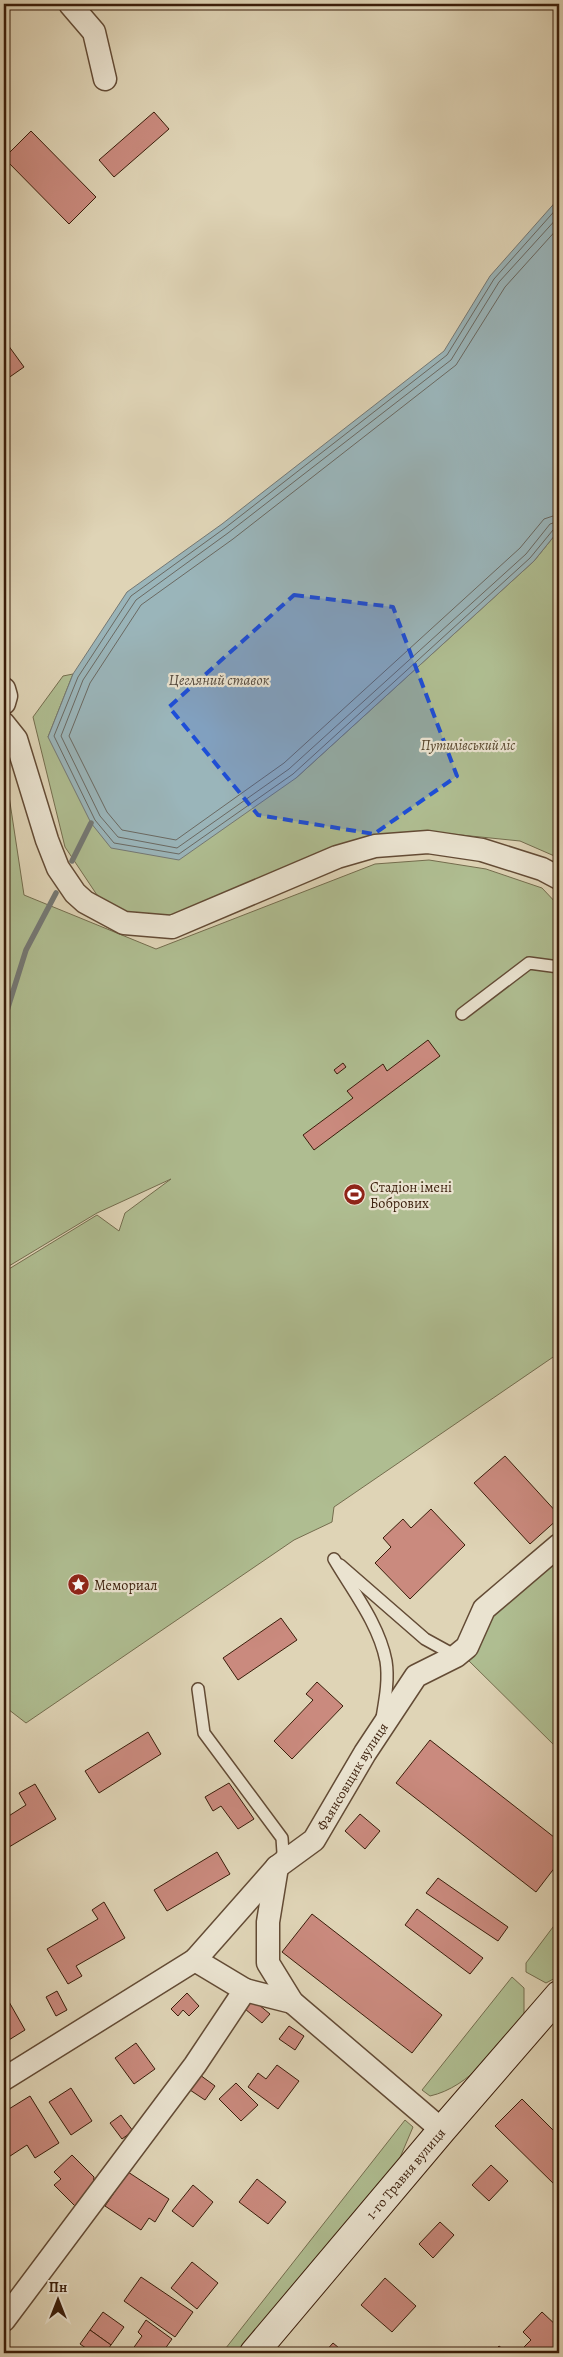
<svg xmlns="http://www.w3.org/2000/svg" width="563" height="2357" font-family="Alegreya,serif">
	<rect width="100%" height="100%" fill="#dfd4b6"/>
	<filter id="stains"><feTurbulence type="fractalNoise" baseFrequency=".004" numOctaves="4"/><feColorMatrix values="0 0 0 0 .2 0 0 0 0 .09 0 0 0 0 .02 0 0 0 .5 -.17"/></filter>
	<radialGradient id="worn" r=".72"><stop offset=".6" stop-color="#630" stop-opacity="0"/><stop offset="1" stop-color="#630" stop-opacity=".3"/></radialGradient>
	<g fill="#afbd91" stroke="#746d4e">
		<polygon points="559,530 559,858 520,841 451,834 409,833 176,923 133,921 97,895 65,847 33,717 63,676 73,674 48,737 296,778 534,561"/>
		<polygon points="4,763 24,895 156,949 375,864 429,860 486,869 542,888 559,906 559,1353 334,1507 332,1522 294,1540 26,1723 4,1706 4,1272 97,1215 119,1231 125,1213 171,1179 97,1213 4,1269"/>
		<polygon points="559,1546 559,1750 466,1658 485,1608"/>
		<polygon points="559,1919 559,1976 546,1983 526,1972 526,1963"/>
		<path d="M512,1977L524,1988V2018C498,2047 470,2087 430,2096L422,2090Z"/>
		<polygon points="405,2120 413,2127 396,2167 238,2353 222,2353"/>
	</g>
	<polygon fill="#9ab5ba" stroke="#747874" points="559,198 559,530 534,561 296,778 179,860 111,848 91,823 48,737 73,674 127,592 222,524 444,351 490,276"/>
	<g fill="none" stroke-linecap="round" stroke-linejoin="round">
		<g stroke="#6a6962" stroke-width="1">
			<polyline points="559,206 494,279 447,355 225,528 131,596 78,677 54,736 95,820 114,843 179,854 293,774 530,558 553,530 559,528"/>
			<polyline points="559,216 499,282 451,360 228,533 136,600 83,680 61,736 100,816 118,837 177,848 289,769 526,554 550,524 559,521"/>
			<polyline points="559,227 505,287 456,365 233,539 141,605 90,683 69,736 107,812 122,830 176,840 284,763 520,548 544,519 559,514"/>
		</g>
		<g stroke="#747874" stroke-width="5.5">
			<polyline points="72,861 91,823"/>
			<polyline points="4,1020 26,950 56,893"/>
		</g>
	</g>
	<g fill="#ca8a7e" stroke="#3a1d0a">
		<polygon points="154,112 169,129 114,177 99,160"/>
		<polygon points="31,131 96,197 69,224 4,158"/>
		<polygon points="8,345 24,367 4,381 4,348"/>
		<polygon points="428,1040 440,1056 314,1150 303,1135 353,1098 347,1091 383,1064 387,1071"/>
		<polygon points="343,1063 346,1067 337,1074 334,1070"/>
		<polygon points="505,1456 559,1515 559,1518 530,1544 474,1483"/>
		<polygon points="431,1509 465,1545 410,1599 375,1563 391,1547 383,1538 403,1519 411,1528"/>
		<polygon points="281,1618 297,1640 238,1680 223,1658"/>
		<polygon points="317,1682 343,1706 292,1759 274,1741 313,1700 306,1694"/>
		<polygon points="148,1732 161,1754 99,1793 85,1771"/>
		<polygon points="430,1740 559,1841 559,1862 536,1892 396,1783"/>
		<polygon points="229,1783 254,1819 238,1829 221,1806 213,1811 205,1797"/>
		<polygon points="35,1784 56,1819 4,1850 4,1819 26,1805 19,1793"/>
		<polygon points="360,1814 380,1831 365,1849 345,1831"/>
		<polygon points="217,1852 230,1874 167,1911 154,1890"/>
		<polygon points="438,1878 508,1927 498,1941 426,1893"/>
		<polygon points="104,1902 125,1938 76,1966 82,1976 68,1984 47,1949 98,1919 92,1910"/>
		<polygon points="417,1909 483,1958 470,1974 405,1925"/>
		<polygon points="312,1914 442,2015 412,2053 282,1952"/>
		<polygon points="57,1991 67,2010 56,2016 46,1997"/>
		<polygon points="4,1993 25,2030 4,2043"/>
		<polygon points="187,1993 199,2006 189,2016 183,2010 178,2016 171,2009"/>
		<polygon points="253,2000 270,2014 262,2023 245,2009"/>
		<polygon points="289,2026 304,2036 295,2050 279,2039"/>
		<polygon points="136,2043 155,2069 134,2084 115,2058"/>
		<polygon points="277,2065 299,2081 278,2109 248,2087 258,2073 266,2079"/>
		<polygon points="200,2075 215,2086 205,2100 190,2090"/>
		<polygon points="236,2083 258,2105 241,2121 219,2099"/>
		<polygon points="71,2088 92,2121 71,2135 49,2102"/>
		<polygon points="30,2096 59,2143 35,2158 27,2145 4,2160 4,2112"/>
		<polygon points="522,2099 559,2136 559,2189 495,2126"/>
		<polygon points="121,2115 133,2131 122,2139 110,2123"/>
		<polygon points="72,2155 94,2177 92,2193 77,2208 54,2185 61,2179 54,2172"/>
		<polygon points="491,2165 508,2181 489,2201 472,2185"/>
		<polygon points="128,2172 169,2199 155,2222 149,2218 141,2230 105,2206"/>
		<polygon points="257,2179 286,2202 268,2224 239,2202"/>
		<polygon points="193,2185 213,2202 193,2227 172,2211"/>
		<polygon points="440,2222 454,2235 433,2258 419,2244"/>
		<polygon points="192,2262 218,2283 197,2309 171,2288"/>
		<polygon points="141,2277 193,2312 175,2337 124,2301"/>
		<polygon points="385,2278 416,2306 392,2332 361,2305"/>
		<polygon points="103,2312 124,2327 111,2345 90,2330"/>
		<polygon points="542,2312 559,2328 559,2348 554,2353 529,2353 523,2348 531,2340 523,2332"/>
		<polygon points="146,2320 172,2339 162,2353 136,2353 132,2350 142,2336 138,2332"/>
		<polygon points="90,2330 111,2345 105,2353 93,2353 80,2344"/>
		<polygon points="333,2343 345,2353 324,2353"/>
		<polygon points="499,2346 508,2353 492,2353"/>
	</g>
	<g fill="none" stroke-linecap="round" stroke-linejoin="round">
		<defs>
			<g id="lane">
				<polyline points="462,1014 529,963 559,967"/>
				<path d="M334,1559C352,1590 379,1624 386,1661C389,1680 385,1700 382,1718"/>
				<polyline points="340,1565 425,1639 456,1656"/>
				<polyline points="198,1689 204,1733 282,1838 283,1853 279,1863"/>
			</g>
			<g id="street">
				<polyline points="70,4 94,32 105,79"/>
				<polyline points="4,689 6,696 4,703"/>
				<polyline points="4,724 16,739 47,840 58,868 75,893 85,902 124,923 172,927 337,857 375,846 428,842 482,850 542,869 559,878"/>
				<polyline points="277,1867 268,1922 268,1963 292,2002 442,2130"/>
				<polyline points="245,1990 292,2002"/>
				<path id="s1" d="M4,2079L195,1960L277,1867L314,1840L365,1753L416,1676L456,1656L467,1647L484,1609L559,1545"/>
				<polyline points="4,2320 195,2065 245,1990 195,1960"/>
			</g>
			<g id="secondary">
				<path id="s2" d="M254,2353L442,2130L559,1995"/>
			</g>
		</defs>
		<use href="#lane" stroke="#634b35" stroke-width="14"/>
		<use href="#street" stroke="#634b35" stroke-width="25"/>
		<use href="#secondary" stroke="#3a1d0a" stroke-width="30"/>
		<use href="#lane" stroke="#eae3d0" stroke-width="11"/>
		<use href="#street" stroke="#eae3d0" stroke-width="22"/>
		<use href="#secondary" stroke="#eae3d0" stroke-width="28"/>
	</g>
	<path fill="#1d4ed8" fill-opacity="0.2" stroke="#1d4ed8" stroke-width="4" stroke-dasharray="10 6" stroke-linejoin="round" d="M294,595L393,607L457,776L374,834L258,815L169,707Z"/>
	<defs>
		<symbol id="stadium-disc" viewBox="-11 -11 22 22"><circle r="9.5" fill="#8f2418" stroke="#eae3d0"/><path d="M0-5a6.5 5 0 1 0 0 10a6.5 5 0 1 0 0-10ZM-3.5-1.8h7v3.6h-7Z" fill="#fff"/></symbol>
		<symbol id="sight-disc" viewBox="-11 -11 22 22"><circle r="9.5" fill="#8f2418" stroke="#eae3d0"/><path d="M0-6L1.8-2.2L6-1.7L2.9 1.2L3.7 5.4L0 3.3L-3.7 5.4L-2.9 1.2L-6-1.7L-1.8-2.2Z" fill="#fff"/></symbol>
	</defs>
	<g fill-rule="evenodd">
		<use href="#stadium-disc" x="342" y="1182" width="25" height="25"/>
		<use href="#sight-disc" x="66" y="1572" width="25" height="25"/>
	</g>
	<g text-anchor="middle" stroke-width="4.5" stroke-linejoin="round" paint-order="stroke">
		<g font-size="14" font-style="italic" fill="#57452c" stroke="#eae3d0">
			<text x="468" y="750">Путилівський ліс</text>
		</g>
		<g font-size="14" fill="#3a1d0a" stroke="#eae3d0" text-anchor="start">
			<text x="370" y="1192">Стадіон імені<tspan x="370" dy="16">Бобрових</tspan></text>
			<text x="94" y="1590">Мемориал</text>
		</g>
		<g font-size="14" fill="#3a1d0a" stroke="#eae3d0">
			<text dy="5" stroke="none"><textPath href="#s1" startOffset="469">Фаянсовщик вулиця</textPath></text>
			<text dy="5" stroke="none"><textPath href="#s2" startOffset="235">1-го Травня вулиця</textPath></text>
		</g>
		<g font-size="15" font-style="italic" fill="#574b3f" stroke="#eae3d0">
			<text x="219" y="685">Цегляний ставок</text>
		</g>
	</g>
	<rect width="563" height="2357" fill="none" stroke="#dfd4b6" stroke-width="20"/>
	<rect x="5" y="5" width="553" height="2347" fill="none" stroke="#3a1d0a" stroke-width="2.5"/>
	<rect x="10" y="10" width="543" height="2337" fill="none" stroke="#3a1d0a"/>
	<g transform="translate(58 2300)" stroke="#eae3d0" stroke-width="4" paint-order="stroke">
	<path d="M0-4L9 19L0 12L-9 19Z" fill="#3a1d0a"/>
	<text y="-8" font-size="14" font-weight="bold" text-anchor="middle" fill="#3a1d0a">Пн</text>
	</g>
	<rect width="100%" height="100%" filter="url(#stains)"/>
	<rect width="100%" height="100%" fill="url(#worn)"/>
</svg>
